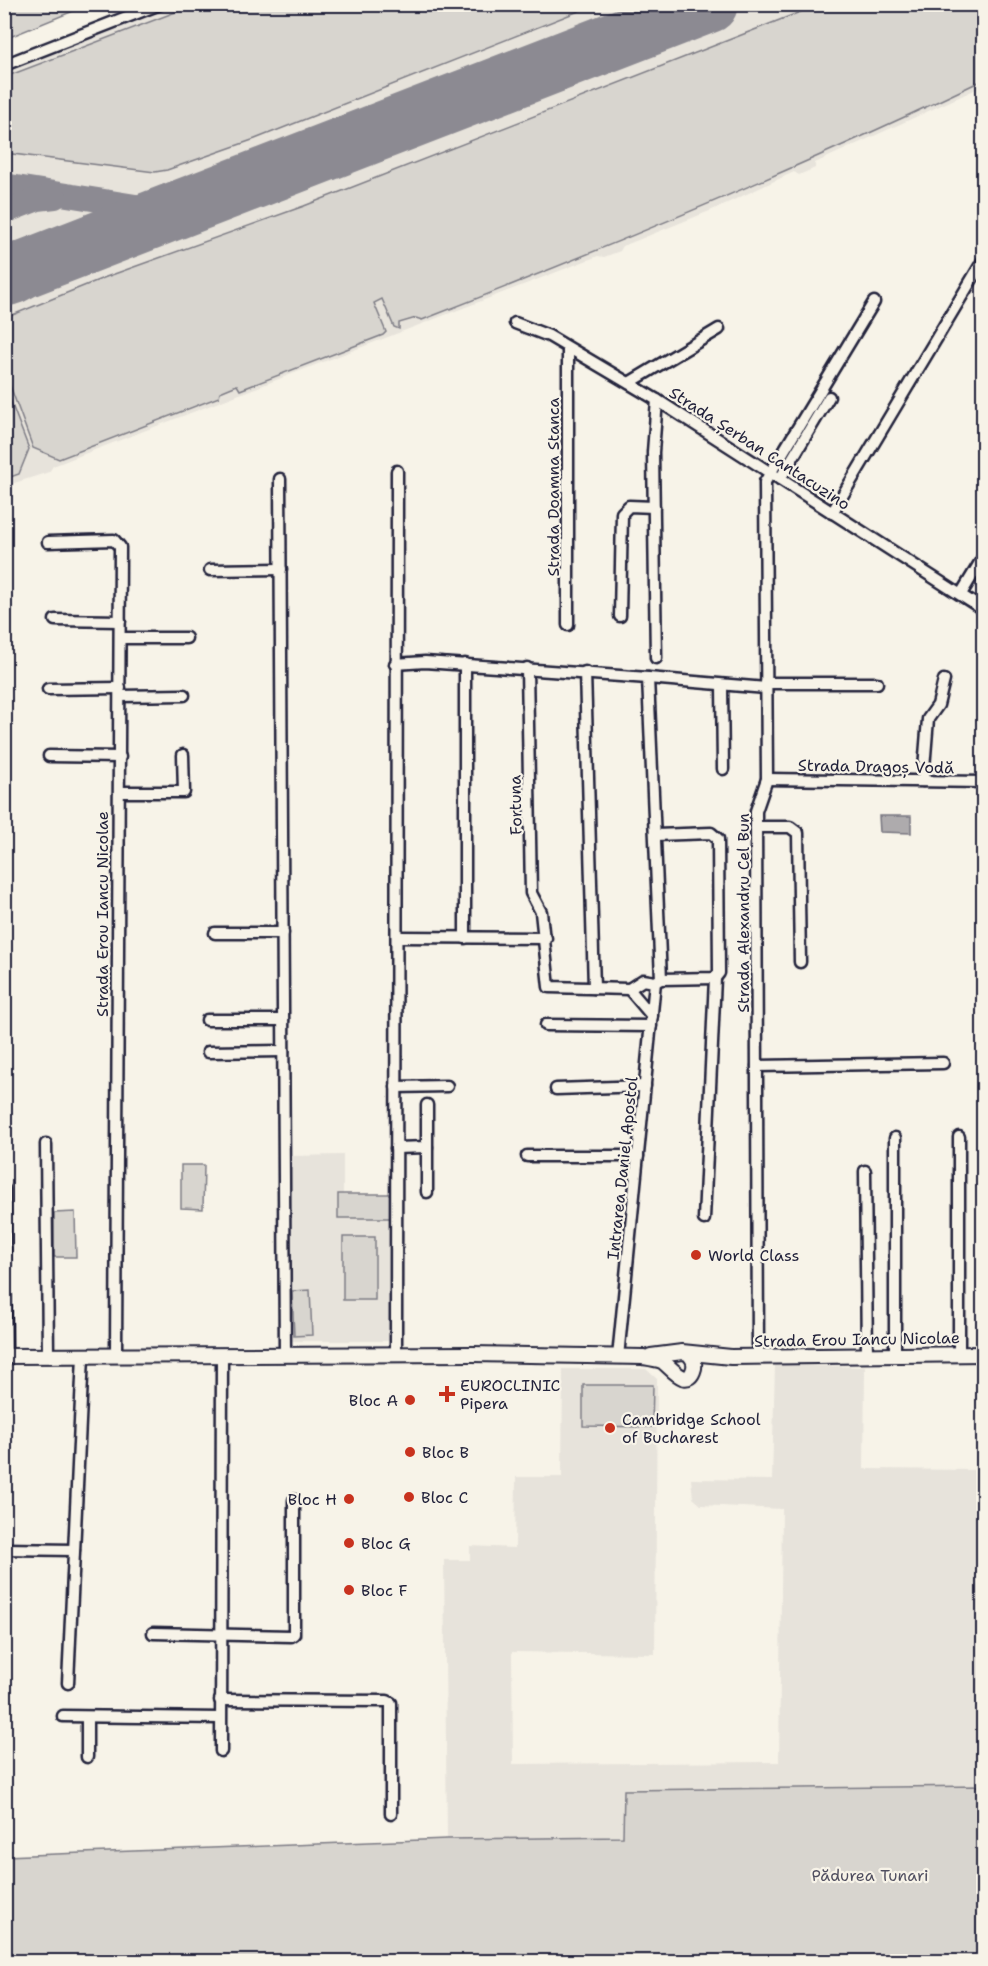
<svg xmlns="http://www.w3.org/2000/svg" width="988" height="1966" font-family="'Shantell Sans',sans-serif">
	<rect width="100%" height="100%" fill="#f7f3e8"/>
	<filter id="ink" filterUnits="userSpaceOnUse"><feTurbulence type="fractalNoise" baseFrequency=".0167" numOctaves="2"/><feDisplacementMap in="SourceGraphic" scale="12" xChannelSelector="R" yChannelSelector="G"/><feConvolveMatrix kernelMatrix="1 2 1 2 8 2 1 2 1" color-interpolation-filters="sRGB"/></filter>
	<g filter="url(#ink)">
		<g fill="#e7e3db">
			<polygon points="173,5 983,5 983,86 815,163 815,168 799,175 794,172 712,210 623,246 620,251 604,257 598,256 53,466 49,472 5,486 5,69"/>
			<polygon points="343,1155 343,1194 392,1194 393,1341 290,1341 289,1156"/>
			<polygon points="775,1364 865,1367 864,1469 981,1470 981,1366 983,1366 983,1786 624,1790 623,1837 447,1839 444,1560 470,1560 470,1546 515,1548 516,1477 562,1477 563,1369 646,1369 657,1379 655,1654 512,1652 513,1764 779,1762 782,1509 701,1505 693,1498 691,1479 772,1480"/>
		</g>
		<g fill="#d8d5cf" stroke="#7d7c85" stroke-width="1.5">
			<polygon points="5,4 88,4 88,5 5,39"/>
			<polygon points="194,5 194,4 594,5 255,139 167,170 155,172 5,153 5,77"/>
			<path d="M818,5H983V80C800,168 612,246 422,320L416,318L399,323V329L394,327L382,299L374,303L386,332L383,335L240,390L237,385L220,392L219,397L59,459L33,448L5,372V318L106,277L304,206Z"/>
			<polygon points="4,384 29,449 19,474 5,479"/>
			<polygon points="181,1165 204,1165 203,1209 181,1208"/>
			<rect x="338" y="1194" width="54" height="24"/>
			<polygon points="75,1212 76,1257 54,1257 54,1213"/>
			<rect x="343" y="1237" width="32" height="63"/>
			<polygon points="310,1290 312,1335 294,1336 292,1291"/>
			<polygon points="583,1385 653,1385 652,1427 583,1426"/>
			<polygon points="983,1786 983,1961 5,1961 5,1856 447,1839 623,1837 624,1790"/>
		</g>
		<polygon fill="#aeabad" stroke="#76747f" stroke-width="1.5" points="879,816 911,816 911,833 880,832"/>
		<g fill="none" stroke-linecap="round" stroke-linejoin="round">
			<g stroke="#8c8a92" stroke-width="24">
				<polyline points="4,185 142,207 192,204"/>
				<polyline points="4,212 38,199 55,197"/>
				<path d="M4,295C28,292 43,276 56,257"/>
			</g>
			<polyline stroke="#8c8a92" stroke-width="58" points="4,277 709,4"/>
			<defs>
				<g id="minor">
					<polyline points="4,65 160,4"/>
					<polyline points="515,323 549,336 657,400 984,610"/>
					<polyline points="629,383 719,329"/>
					<polyline points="280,479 285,1355"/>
					<polyline points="780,479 829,397"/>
					<polyline points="832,513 984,259"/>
					<polyline points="48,542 114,540 120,547 116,1356"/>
					<polyline points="210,570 281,569"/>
					<polyline points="961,594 984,556"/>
					<polyline points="620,616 622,513 629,506 654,507"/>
					<polyline points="55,620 120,621"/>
					<polyline points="568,625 568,348"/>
					<polyline points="120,638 186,638"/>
					<polyline points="656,658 653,452 657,400"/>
					<polyline points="395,664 425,662 648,678 661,979"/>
					<polyline points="527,668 531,893 541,912 549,987 629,989 643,980 655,982 661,979 715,978 719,973 718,839 711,833 656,835"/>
					<polyline points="585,672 594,988"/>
					<polyline points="648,678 766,688"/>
					<polyline points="766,683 877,683"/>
					<polyline points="722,685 723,769"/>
					<polyline points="48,689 120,688"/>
					<polyline points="120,696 184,695"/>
					<polyline points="49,756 120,757"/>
					<polyline points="767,779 984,782"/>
					<polyline points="923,781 928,719 938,705 944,680"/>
					<polyline points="120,792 184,792 183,755"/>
					<polyline points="756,827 790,827 798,833 800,962"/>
					<polyline points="215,933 283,933"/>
					<polyline points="398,937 546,938"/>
					<polyline points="465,938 465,664"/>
					<polyline points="629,989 652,1016"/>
					<polyline points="207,1020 283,1020"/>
					<polyline points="546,1025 651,1026"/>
					<polyline points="208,1052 283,1051"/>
					<polyline points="757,1066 943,1063"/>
					<polyline points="396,1087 447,1086"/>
					<polyline points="556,1089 645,1086"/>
					<polyline points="959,1137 959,1355"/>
					<polyline points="46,1144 48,1356"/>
					<polyline points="396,1148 427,1147"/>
					<polyline points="527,1156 638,1156"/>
					<polyline points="865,1171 867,1355"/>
					<polyline points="4,1189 6,1356"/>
					<polyline points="427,1192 427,1105"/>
					<polyline points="704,1219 715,978"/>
					<polyline points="396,1354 397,471"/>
					<polyline points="895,1355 895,1138"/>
					<polyline points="618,1357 655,982"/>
					<polyline points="758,1357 756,811 767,779 765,482 874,302"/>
					<polyline points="4,1549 74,1550"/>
					<polyline points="153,1633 291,1636 294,1634 294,1500"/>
					<polyline points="68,1683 83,1356"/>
					<polyline points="220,1700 387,1701 391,1703 391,1814"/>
					<polyline points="63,1716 220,1718"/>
					<polyline points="87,1717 87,1757"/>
					<polyline points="221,1751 222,1355"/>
				</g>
				<g id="tertiary">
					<path d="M4,1356L472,1354L643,1357C649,1358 656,1359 662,1361C669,1365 688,1392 694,1368C695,1362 693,1359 690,1355"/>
					<polyline points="651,1356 682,1352 731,1357 984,1354"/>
				</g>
			</defs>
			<use href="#minor" stroke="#22223b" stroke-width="15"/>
			<use href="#tertiary" stroke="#22223b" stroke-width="18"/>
			<use href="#minor" stroke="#f7f3e8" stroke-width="10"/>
			<use href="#tertiary" stroke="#f7f3e8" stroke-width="14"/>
		</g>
	</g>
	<g fill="#c8321e" stroke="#f7f3e8" stroke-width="2">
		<circle cx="696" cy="1255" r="6"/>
		<path d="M444 1385h6v6h6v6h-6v6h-6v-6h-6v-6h6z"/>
		<circle cx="410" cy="1400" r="6"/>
		<circle cx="610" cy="1428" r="6"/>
		<circle cx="410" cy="1452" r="6"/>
		<circle cx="409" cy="1497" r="6"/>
		<circle cx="349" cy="1499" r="6"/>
		<circle cx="349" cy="1543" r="6"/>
		<circle cx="349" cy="1590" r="6"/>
	</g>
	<g text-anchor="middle" stroke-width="4.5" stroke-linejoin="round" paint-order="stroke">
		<g font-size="16" fill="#22223b" stroke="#f7f3e8">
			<text transform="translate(760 448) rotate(33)" y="6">Strada Șerban Cantacuzino</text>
			<text transform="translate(553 487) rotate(-90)" y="6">Strada Doamna Stanca</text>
			<text transform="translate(876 766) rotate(1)" y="6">Strada Dragoș Vodă</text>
			<text transform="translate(515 805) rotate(-91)" y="6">Fortuna</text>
			<text transform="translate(743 913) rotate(-90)" y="6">Strada Alexandru Cel Bun</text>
			<text transform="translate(102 914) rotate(-90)" y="6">Strada Erou Iancu Nicolae</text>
			<text transform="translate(622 1168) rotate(-84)" y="6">Intrarea Daniel Apostol</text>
			<text transform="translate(857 1339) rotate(-1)" y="6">Strada Erou Iancu Nicolae</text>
		</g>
		<g font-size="16" fill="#22223b" stroke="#f7f3e8" text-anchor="start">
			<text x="708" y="1261">World Class</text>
			<text x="460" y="1391">EUROCLINIC<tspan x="460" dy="18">Pipera</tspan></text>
			<text x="398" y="1406" text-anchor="end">Bloc A</text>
			<text x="622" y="1425">Cambridge School<tspan x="622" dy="18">of Bucharest</tspan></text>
			<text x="422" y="1458">Bloc B</text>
			<text x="421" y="1503">Bloc C</text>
			<text x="337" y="1505" text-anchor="end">Bloc H</text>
			<text x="361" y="1549">Bloc G</text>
			<text x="361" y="1596">Bloc F</text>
		</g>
		<g font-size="16" fill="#504f60" stroke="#f7f3e8">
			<text x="870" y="1881">Pădurea Tunari</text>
		</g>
	</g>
	<rect width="988" height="1966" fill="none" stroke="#f7f3e8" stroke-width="24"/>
	<rect x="12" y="12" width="964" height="1942" fill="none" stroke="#22223b" stroke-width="2" filter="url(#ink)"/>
</svg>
